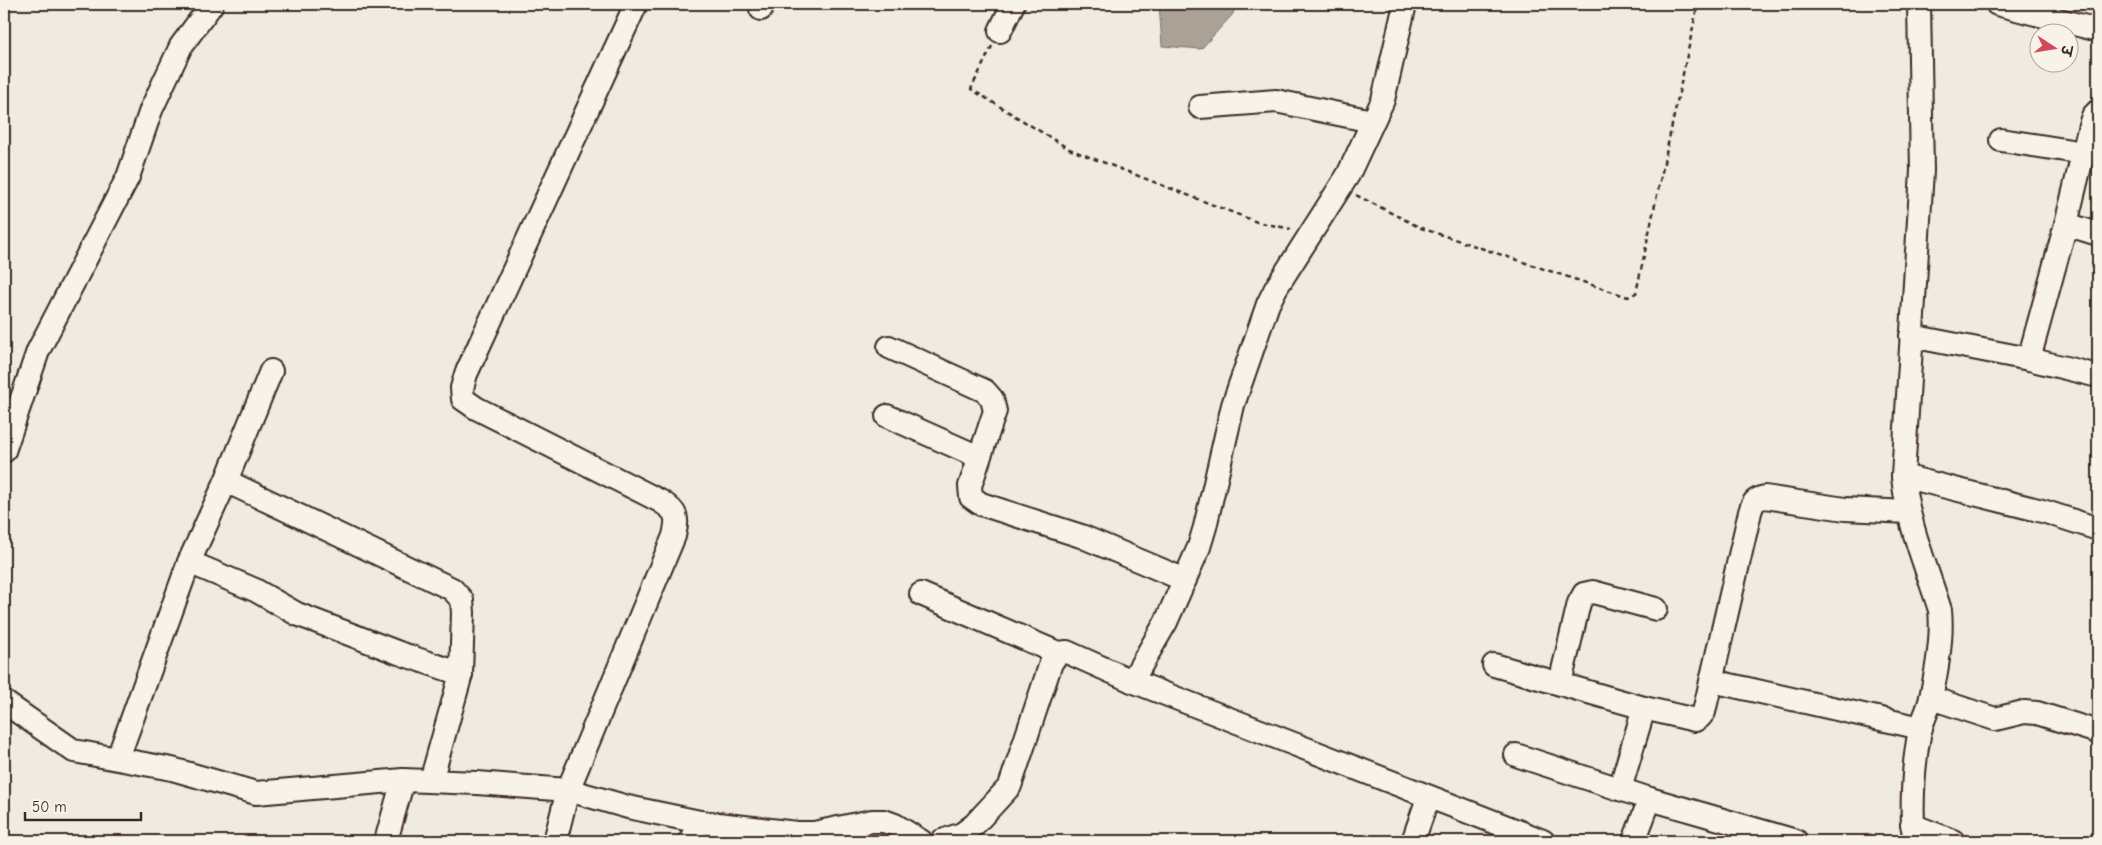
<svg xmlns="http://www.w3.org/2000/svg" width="2102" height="845" font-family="'Comic Neue','Playpen Sans Deva',sans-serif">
	<rect width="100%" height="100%" fill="#efebe0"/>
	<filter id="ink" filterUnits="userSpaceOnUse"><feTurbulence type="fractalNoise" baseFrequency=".02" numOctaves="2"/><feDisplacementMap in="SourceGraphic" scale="10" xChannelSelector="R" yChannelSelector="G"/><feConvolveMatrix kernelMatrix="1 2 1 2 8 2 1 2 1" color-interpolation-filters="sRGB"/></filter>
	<g filter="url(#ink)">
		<polygon fill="#aaa296" stroke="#7e7266" points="1159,4 1236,4 1233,14 1201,49 1162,46"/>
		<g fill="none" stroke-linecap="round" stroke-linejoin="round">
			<defs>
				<g id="minor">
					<polyline points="1997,4 2098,30"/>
					<polyline points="761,9 763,4"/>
					<polyline points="1000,31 1013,4"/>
					<polyline points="1200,107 1276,101 1372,121"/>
					<polyline points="2001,140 2084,153"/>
					<polyline points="2066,224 2090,125 2093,116 2098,111"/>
					<polyline points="1911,336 2029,359 2066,224 2098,234"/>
					<polyline points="889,347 985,391 992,399 995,411 970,486 971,497 981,504 1081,536 1185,580"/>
					<polyline points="2029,359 2098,376"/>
					<polyline points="887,416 979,457"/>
					<polyline points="4,451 38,351 128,177 151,110 181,46 212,4"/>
					<polyline points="1903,476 2046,512 2098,529"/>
					<polyline points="226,481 452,589 462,600 463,613 461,674 431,781"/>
					<polyline points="189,562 255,590 297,614 399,653 461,674"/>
					<polyline points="921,594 1058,653"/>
					<path d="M1494,665L1644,708L1695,720L1700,717L1704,712L1750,512C1753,502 1755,499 1765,497L1845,509L1909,512"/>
					<polyline points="1132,681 1166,622 1199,547 1205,527 1233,405 1268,304 1276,288 1348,175 1383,100 1405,4"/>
					<polyline points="1712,681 1921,728"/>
					<polyline points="1560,683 1579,603 1584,594 1593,592 1656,609"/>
					<polyline points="1931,698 1995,719 2024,712 2037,713 2098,732"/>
					<polyline points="4,702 74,751 172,769 256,793 403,780 477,783 568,790 628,807 700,822 797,833 814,833 872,821 884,821 895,825 921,841"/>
					<polyline points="1516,755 1650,799 1796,841"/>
					<polyline points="118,758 189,562 226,481 271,371"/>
					<polyline points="1620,789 1644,708"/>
					<polyline points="1912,825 1953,841"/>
					<polyline points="386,841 403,780"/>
					<path d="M555,841L568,790L674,536C678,517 678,512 660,501L476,408L463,399L462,388L466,374L636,4"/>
					<polyline points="690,841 700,822"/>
					<polyline points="942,841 962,834 974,825 1010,786 1051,663 1058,653 1067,652 1132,681 1543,841"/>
					<polyline points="1413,841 1428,798"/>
					<polyline points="1634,841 1650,799"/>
					<path d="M1914,841C1911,807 1913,764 1920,730C1923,719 1929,709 1931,697C1937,670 1943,638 1940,610C1926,566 1907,522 1903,476L1922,171L1919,4"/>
				</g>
			</defs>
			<use href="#minor" stroke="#3b2a1e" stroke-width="26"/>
			<g stroke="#3b2a1e" stroke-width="2.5" stroke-dasharray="5 4" stroke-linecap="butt">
				<polyline points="992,46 971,89 1069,149 1257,222 1291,229"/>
				<polyline points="1356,195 1421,228 1628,297 1636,293 1698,4"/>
			</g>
			<use href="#minor" stroke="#f7f3e8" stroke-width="22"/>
		</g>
	</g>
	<rect width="2102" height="845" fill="none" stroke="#f7f3e8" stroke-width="20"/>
	<rect x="10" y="10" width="2082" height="825" fill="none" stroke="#3b2a1e" stroke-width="2" filter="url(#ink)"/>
	<g transform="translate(2054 48) rotate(102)"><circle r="24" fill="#f7f3e8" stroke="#aca397"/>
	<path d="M0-4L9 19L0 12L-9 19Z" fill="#d1495b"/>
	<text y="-8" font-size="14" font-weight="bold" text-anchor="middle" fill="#3b2a1e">उ</text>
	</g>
	<path d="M25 812v8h116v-8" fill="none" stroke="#3b2a1e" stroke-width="2.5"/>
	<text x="32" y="812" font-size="15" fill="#3b2a1e" stroke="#f7f3e8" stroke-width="4" paint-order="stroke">50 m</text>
</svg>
